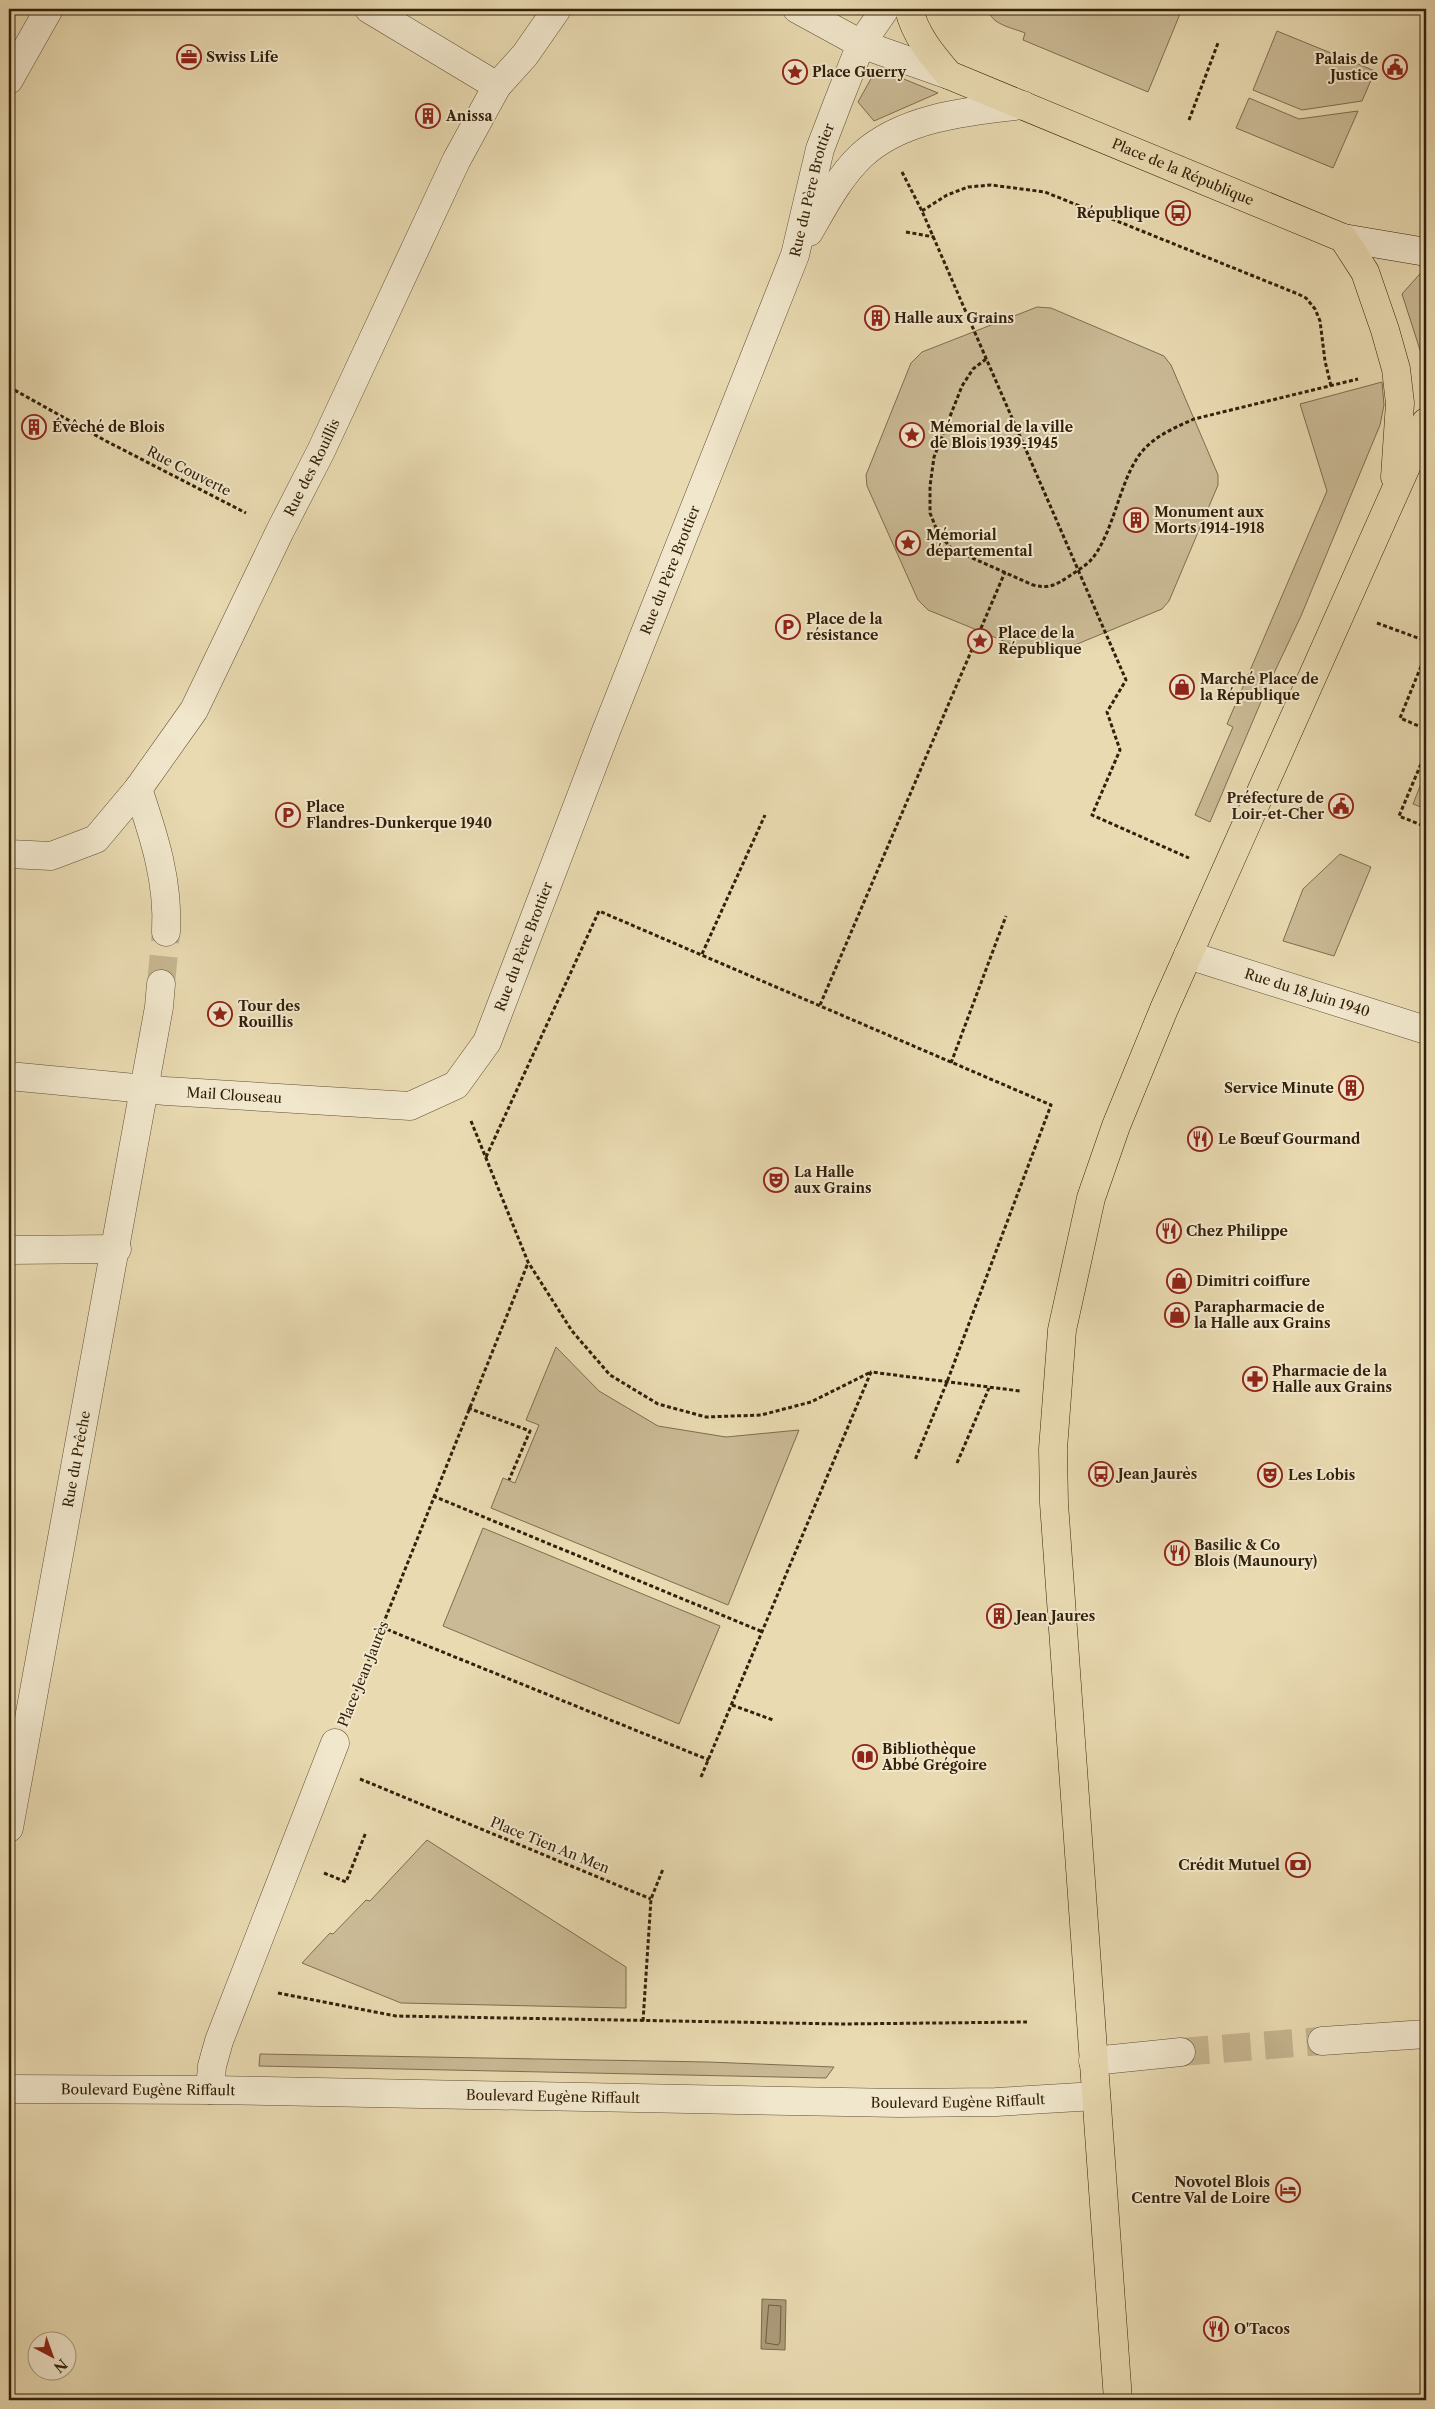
<svg xmlns="http://www.w3.org/2000/svg" width="1435" height="2409" font-family="'Libre Caslon Text',serif">
	<rect width="100%" height="100%" fill="#e9dab1"/>
	<filter id="stains"><feTurbulence type="fractalNoise" baseFrequency=".004" numOctaves="4"/><feColorMatrix values="0 0 0 0 .2 0 0 0 0 .09 0 0 0 0 .02 0 0 0 .5 -.17"/></filter>
	<radialGradient id="worn" r=".72"><stop offset=".6" stop-color="#630" stop-opacity="0"/><stop offset="1" stop-color="#630" stop-opacity=".3"/></radialGradient>
	<g fill="#caba95" stroke="#7e6d50">
		<path d="M989,9H1182L1148,92L1023,40L1025,33C1013,28 989,24 989,9Z"/>
		<polygon points="1277,31 1375,71 1362,101 1302,110 1253,90"/>
		<polygon points="877,68 938,93 874,121 858,102"/>
		<polygon points="1249,98 1299,119 1358,111 1333,168 1236,128"/>
		<polygon points="1426,267 1426,352 1421,353 1402,294"/>
		<polygon points="1037,307 1051,308 1164,356 1171,365 1218,475 1218,485 1169,601 1162,609 1053,654 1038,655 928,610 918,600 867,486 866,475 911,363 922,352"/>
		<polygon points="1382,382 1384,405 1380,425 1301,616 1266,690 1210,822 1195,815 1233,727 1227,724 1327,491 1300,404"/>
		<polygon points="1426,771 1426,809 1413,804"/>
		<polygon points="1340,854 1371,867 1334,956 1283,941 1303,889"/>
		<polygon points="556,1347 599,1391 658,1426 726,1437 799,1430 728,1605 491,1508 503,1478 515,1483 539,1425 526,1420"/>
		<polygon points="483,1528 720,1626 679,1724 443,1626"/>
		<polygon points="427,1840 626,1967 626,2008 401,2003 302,1963 330,1933 333,1934 366,1900 370,1901"/>
		<polygon points="260,2054 708,2062 834,2067 826,2078 259,2066"/>
	</g>
	<polygon fill="#ab9b78" stroke="#7b6a4c" points="762,2299 786,2300 785,2350 761,2349"/>
	<g fill="none" stroke-linecap="round" stroke-linejoin="round">
		<polygon stroke="#6f5e41" stroke-width="1" points="769,2305 781,2306 780,2342 778,2345 766,2343"/>
		<g stroke="#c5b590" stroke-width="28" stroke-dasharray="28 14" stroke-linecap="butt">
			<polyline points="161,984 166,932"/>
			<polyline points="1181,2052 1322,2041"/>
		</g>
		<defs>
			<g id="minor">
				<polyline points="369,9 497,86"/>
				<polyline points="797,9 861,44 949,75"/>
				<polyline points="9,80 49,9"/>
				<path d="M809,232C824,206 839,177 861,156C902,117 969,111 1023,105"/>
				<path d="M138,789C154,836 169,882 166,932"/>
				<path id="s1" d="M9,854L51,856L96,839L138,789L194,710L280,531L321,451L456,161L497,86L525,55L557,9"/>
				<path id="s2" d="M1188,955L1426,1030"/>
				<path id="s3" d="M9,1076L166,1091L410,1106L456,1085L487,1042L606,731L795,255L820,149L838,102L861,44L885,9"/>
				<polyline points="9,1250 117,1249"/>
				<path id="s4" d="M9,1828L159,1007L161,984"/>
				<polyline points="1322,2041 1426,2034"/>
				<polyline points="1093,2061 1181,2052"/>
				<polyline points="210,2090 212,2066 219,2041 335,1743"/>
			</g>
			<g id="tertiary">
				<path id="s5" d="M9,2089L210,2090L899,2103L996,2102L1096,2096"/>
			</g>
			<polyline id="secondary" points="1343,238 1426,252"/>
			<g id="primary">
				<path id="s6" d="M909,9C915,35 932,55 949,75L1343,238L1365,272L1385,330L1396,369L1400,403L1395,477"/>
				<polyline points="1118,2400 1054,1503 1053,1449 1062,1330 1091,1198 1116,1126 1164,1009 1426,422"/>
			</g>
		</defs>
		<use href="#minor" stroke="#604e34" stroke-width="29"/>
		<use href="#tertiary" stroke="#604e34" stroke-width="29"/>
		<use href="#secondary" stroke="#33200a" stroke-width="29"/>
		<use href="#primary" stroke="#33200a" stroke-width="29"/>
		<g stroke="#33200a" stroke-width="3" stroke-dasharray="4 2.5" stroke-linecap="butt">
			<polyline points="1189,120 1218,43"/>
			<polyline points="902,172 922,211 1126,680 1107,712 1120,750 1092,815 1189,858"/>
			<polyline points="922,211 947,195 968,187 991,185 1045,192 1298,294 1306,298 1315,309 1320,321 1325,361 1331,386"/>
			<polyline points="906,232 934,237"/>
			<path d="M986,359L973,369L962,386L934,457L930,486V513L938,533L952,549L1033,585C1048,589 1056,585 1068,577C1075,572 1084,567 1090,561C1112,537 1118,489 1136,460C1149,438 1172,429 1194,419L1358,379"/>
			<polyline points="9,387 106,441 246,513"/>
			<polyline points="1377,623 1426,641"/>
			<polyline points="1426,654 1400,718 1426,729"/>
			<polyline points="1426,752 1399,816 1426,827"/>
			<polyline points="702,954 765,815"/>
			<polyline points="820,1005 1005,572"/>
			<polyline points="951,1063 1006,916"/>
			<polyline points="471,1121 528,1262 572,1331 610,1375 658,1404 706,1417 761,1415 811,1402 871,1372"/>
			<polyline points="486,1157 599,911 1051,1105 947,1382 915,1460"/>
			<polyline points="468,1408 530,1431 509,1480"/>
			<polyline points="957,1463 989,1388"/>
			<polyline points="433,1496 763,1632"/>
			<polyline points="381,1627 709,1760"/>
			<polyline points="732,1705 773,1720"/>
			<polyline points="349,1709 528,1263"/>
			<polyline points="701,1777 871,1372 1020,1391"/>
			<polyline points="360,1779 651,1899"/>
			<polyline points="324,1873 346,1882 366,1832"/>
			<polyline points="278,1993 396,2016 842,2024 1027,2022"/>
			<polyline points="643,2021 651,1899 663,1869"/>
		</g>
		<use href="#minor" stroke="#f1e7cc" stroke-width="28"/>
		<use href="#tertiary" stroke="#f1e7cc" stroke-width="28"/>
		<use href="#secondary" stroke="#f1e7cc" stroke-width="28"/>
		<use href="#primary" stroke="#e9dab1" stroke-width="28"/>
	</g>
	<defs>
		<symbol id="office-ring" viewBox="-11 -11 22 22"><circle r="9.5" fill="#f1e7cc" stroke="#8f2418" stroke-width="1.5"/><path d="M-6-3h4V-5.5h4V-3h4V5H-6ZM-1-4.5V-3h2v-1.5ZM-6 0V1H6V0Z" fill="#8f2418"/></symbol>
		<symbol id="civic-ring" viewBox="-11 -11 22 22"><circle r="9.5" fill="#f1e7cc" stroke="#8f2418" stroke-width="1.5"/><path d="M-.6-6.5H3V-4.5H.6V-3L4-1V1h2V6H-6V1h2V-1L-.6-3ZM-1.2 2.5V6h2.4V2.5Z" fill="#8f2418"/></symbol>
		<symbol id="sight-ring" viewBox="-11 -11 22 22"><circle r="9.5" fill="#f1e7cc" stroke="#8f2418" stroke-width="1.5"/><path d="M0-6L1.8-2.2L6-1.7L2.9 1.2L3.7 5.4L0 3.3L-3.7 5.4L-2.9 1.2L-6-1.7L-1.8-2.2Z" fill="#8f2418"/></symbol>
		<symbol id="building-ring" viewBox="-11 -11 22 22"><circle r="9.5" fill="#f1e7cc" stroke="#8f2418" stroke-width="1.5"/><path d="M-4-6H4V6H1V3H-1V6H-4ZM-2.5-4.3h1.7v1.8h-1.7ZM.8-4.3h1.7v1.8H.8ZM-2.5-1h1.7V.8h-1.7ZM.8-1h1.7V.8H.8Z" fill="#8f2418"/></symbol>
		<symbol id="bus-ring" viewBox="-11 -11 22 22"><circle r="9.5" fill="#f1e7cc" stroke="#8f2418" stroke-width="1.5"/><path d="M-5-6H5V4H4V6H2V4H-2V6H-4V4H-5ZM-3.5-4V0h7V-4ZM-3.5 1.2v1.5H-2V1.2ZM2 1.2v1.5H3.5V1.2Z" fill="#8f2418"/></symbol>
		<symbol id="parking-ring" viewBox="-11 -11 22 22"><circle r="9.5" fill="#f1e7cc" stroke="#8f2418" stroke-width="1.5"/><path d="M-3.5-5.5H1a3.5 3.5 0 0 1 0 7H-1V5.5H-3.5ZM-1-3.4V-.6H.8a1.4 1.4 0 0 0 0-2.8Z" fill="#8f2418"/></symbol>
		<symbol id="shop-ring" viewBox="-11 -11 22 22"><circle r="9.5" fill="#f1e7cc" stroke="#8f2418" stroke-width="1.5"/><path d="M-5-2.5h2.3a2.7 3.5 0 0 1 5.4 0H5L5.5 6h-11ZM-1.5-2.5h3a1.5 2.3 0 0 0-3 0Z" fill="#8f2418"/></symbol>
		<symbol id="restaurant-ring" viewBox="-11 -11 22 22"><circle r="9.5" fill="#f1e7cc" stroke="#8f2418" stroke-width="1.5"/><path d="M-5-6h1v4h1v-4h1v4h1v-4h1v5L-1.5 .5V6h-2V.5L-5-1ZM5-6V6H3V1.5H1.5Q1.5-4 5-6Z" fill="#8f2418"/></symbol>
		<symbol id="theatre-ring" viewBox="-11 -11 22 22"><circle r="9.5" fill="#f1e7cc" stroke="#8f2418" stroke-width="1.5"/><path d="M-5-5.5Q0-4 5-5.5V0Q5 5 0 6Q-5 5-5 0ZM-3.3-2.5H-1v1.5H-3.3ZM1-2.5H3.3v1.5H1ZM-2.8 1Q0 5.5 2.8 1Z" fill="#8f2418"/></symbol>
		<symbol id="pharmacy-ring" viewBox="-11 -11 22 22"><circle r="9.5" fill="#f1e7cc" stroke="#8f2418" stroke-width="1.5"/><path d="M-2-6h4v4h4v4h-4v4h-4v-4h-4v-4h4Z" fill="#8f2418"/></symbol>
		<symbol id="library-ring" viewBox="-11 -11 22 22"><circle r="9.5" fill="#f1e7cc" stroke="#8f2418" stroke-width="1.5"/><path d="M-6-4Q-3-5.5-.7-3.5V5Q-3 3-6 4ZM6-4Q3-5.5 .7-3.5V5Q3 3 6 4Z" fill="#8f2418"/></symbol>
		<symbol id="bank-ring" viewBox="-11 -11 22 22"><circle r="9.5" fill="#f1e7cc" stroke="#8f2418" stroke-width="1.5"/><path d="M-6-4H6V4H-6ZM0-2.3a2.3 2.3 0 1 0 0 4.6a2.3 2.3 0 1 0 0-4.6Z" fill="#8f2418"/></symbol>
		<symbol id="hotel-ring" viewBox="-11 -11 22 22"><circle r="9.5" fill="#f1e7cc" stroke="#8f2418" stroke-width="1.5"/><path d="M-6-4.5h1.5V1H6V5H4.5V3h-9V5H-6ZM-4 0a1.8 1.8 0 1 1 3.6 0ZM.5 0V-2.5h3Q6-2.5 6 0Z" fill="#8f2418"/></symbol>
	</defs>
	<g fill-rule="evenodd">
		<use href="#office-ring" x="175" y="43" width="28" height="28"/>
		<use href="#civic-ring" x="1381" y="53" width="28" height="28"/>
		<use href="#sight-ring" x="781" y="58" width="28" height="28"/>
		<use href="#building-ring" x="414" y="102" width="28" height="28"/>
		<use href="#bus-ring" x="1164" y="199" width="28" height="28"/>
		<use href="#building-ring" x="863" y="304" width="28" height="28"/>
		<use href="#building-ring" x="20" y="413" width="28" height="28"/>
		<use href="#sight-ring" x="898" y="421" width="28" height="28"/>
		<use href="#building-ring" x="1122" y="506" width="28" height="28"/>
		<use href="#sight-ring" x="894" y="529" width="28" height="28"/>
		<use href="#parking-ring" x="774" y="613" width="28" height="28"/>
		<use href="#sight-ring" x="966" y="627" width="28" height="28"/>
		<use href="#shop-ring" x="1168" y="673" width="28" height="28"/>
		<use href="#civic-ring" x="1327" y="792" width="28" height="28"/>
		<use href="#parking-ring" x="274" y="801" width="28" height="28"/>
		<use href="#sight-ring" x="206" y="1000" width="28" height="28"/>
		<use href="#building-ring" x="1337" y="1074" width="28" height="28"/>
		<use href="#restaurant-ring" x="1186" y="1125" width="28" height="28"/>
		<use href="#theatre-ring" x="762" y="1166" width="28" height="28"/>
		<use href="#restaurant-ring" x="1155" y="1217" width="28" height="28"/>
		<use href="#shop-ring" x="1165" y="1267" width="28" height="28"/>
		<use href="#shop-ring" x="1163" y="1301" width="28" height="28"/>
		<use href="#pharmacy-ring" x="1241" y="1365" width="28" height="28"/>
		<use href="#bus-ring" x="1087" y="1460" width="28" height="28"/>
		<use href="#theatre-ring" x="1256" y="1461" width="28" height="28"/>
		<use href="#restaurant-ring" x="1163" y="1539" width="28" height="28"/>
		<use href="#building-ring" x="985" y="1602" width="28" height="28"/>
		<use href="#library-ring" x="851" y="1743" width="28" height="28"/>
		<use href="#bank-ring" x="1284" y="1851" width="28" height="28"/>
		<use href="#hotel-ring" x="1274" y="2176" width="28" height="28"/>
		<use href="#restaurant-ring" x="1202" y="2315" width="28" height="28"/>
	</g>
	<g text-anchor="middle" stroke-width="4" stroke-linejoin="round" paint-order="stroke">
		<g font-size="14" font-weight="bold" fill="#33200a" stroke="#f1e7cc" text-anchor="start">
			<text x="206" y="62">Swiss Life</text>
			<text x="1378" y="64" text-anchor="end">Palais de<tspan x="1378" dy="16">Justice</tspan></text>
			<text x="812" y="77">Place Guerry</text>
			<text x="446" y="121">Anissa</text>
			<text x="1160" y="218" text-anchor="end">République</text>
			<text x="894" y="323">Halle aux Grains</text>
			<text x="52" y="432">Évêché de Blois</text>
			<text x="930" y="432">Mémorial de la ville<tspan x="930" dy="16">de Blois 1939-1945</tspan></text>
			<text x="1154" y="517">Monument aux<tspan x="1154" dy="16">Morts 1914-1918</tspan></text>
			<text x="926" y="540">Mémorial<tspan x="926" dy="16">départemental</tspan></text>
			<text x="806" y="624">Place de la<tspan x="806" dy="16">résistance</tspan></text>
			<text x="998" y="638">Place de la<tspan x="998" dy="16">République</tspan></text>
			<text x="1200" y="684">Marché Place de<tspan x="1200" dy="16">la République</tspan></text>
			<text x="1324" y="803" text-anchor="end">Préfecture de<tspan x="1324" dy="16">Loir-et-Cher</tspan></text>
			<text x="306" y="812">Place<tspan x="306" dy="16">Flandres-Dunkerque 1940</tspan></text>
			<text x="238" y="1011">Tour des<tspan x="238" dy="16">Rouillis</tspan></text>
			<text x="1334" y="1093" text-anchor="end">Service Minute</text>
			<text x="1218" y="1144">Le Bœuf Gourmand</text>
			<text x="794" y="1177">La Halle<tspan x="794" dy="16">aux Grains</tspan></text>
			<text x="1186" y="1236">Chez Philippe</text>
			<text x="1196" y="1286">Dimitri coiffure</text>
			<text x="1194" y="1312">Parapharmacie de<tspan x="1194" dy="16">la Halle aux Grains</tspan></text>
			<text x="1272" y="1376">Pharmacie de la<tspan x="1272" dy="16">Halle aux Grains</tspan></text>
			<text x="1118" y="1479">Jean Jaurès</text>
			<text x="1288" y="1480">Les Lobis</text>
			<text x="1194" y="1550">Basilic &amp; Co<tspan x="1194" dy="16">Blois (Maunoury)</tspan></text>
			<text x="1016" y="1621">Jean Jaures</text>
			<text x="882" y="1754">Bibliothèque<tspan x="882" dy="16">Abbé Grégoire</tspan></text>
			<text x="1280" y="1870" text-anchor="end">Crédit Mutuel</text>
			<text x="1270" y="2187" text-anchor="end">Novotel Blois<tspan x="1270" dy="16">Centre Val de Loire</tspan></text>
			<text x="1234" y="2334">O'Tacos</text>
		</g>
		<g font-size="14" fill="#33200a" stroke="#f1e7cc">
			<text dy="5" stroke="none"><textPath href="#s6" startOffset="331">Place de la République</textPath></text>
			<text dy="5" stroke="none"><textPath href="#s3" startOffset="1418">Rue du Père Brottier</textPath></text>
			<text dy="5" stroke="none"><textPath href="#s1" startOffset="522">Rue des Rouillis</textPath></text>
			<text transform="translate(189 471) rotate(27)" y="5">Rue Couverte</text>
			<text dy="5" stroke="none"><textPath href="#s3" startOffset="1012">Rue du Père Brottier</textPath></text>
			<text dy="5" stroke="none"><textPath href="#s3" startOffset="608">Rue du Père Brottier</textPath></text>
			<text dy="5" stroke="none"><textPath href="#s2" startOffset="125">Rue du 18 Juin 1940</textPath></text>
			<text dy="5" stroke="none"><textPath href="#s3" startOffset="226">Mail Clouseau</textPath></text>
			<text dy="5" stroke="none"><textPath href="#s4" startOffset="375">Rue du Prêche</textPath></text>
			<text transform="translate(363 1674) rotate(-68)" y="5">Place Jean Jaurès</text>
			<text transform="translate(550 1845) rotate(22)" y="5">Place Tien An Men</text>
			<text dy="5" stroke="none"><textPath href="#s5" startOffset="139">Boulevard Eugène Riffault</textPath></text>
			<text dy="5" stroke="none"><textPath href="#s5" startOffset="544">Boulevard Eugène Riffault</textPath></text>
			<text dy="5" stroke="none"><textPath href="#s5" startOffset="949">Boulevard Eugène Riffault</textPath></text>
		</g>
	</g>
	<rect width="1435" height="2409" fill="none" stroke="#e9dab1" stroke-width="30"/>
	<rect x="10" y="10" width="1415" height="2389" fill="none" stroke="#33200a" stroke-width="2.5"/>
	<rect x="15" y="15" width="1405" height="2379" fill="none" stroke="#33200a"/>
	<g transform="translate(52 2356) rotate(139)"><circle r="24" fill="#f1e7cc" stroke="#a5977e"/>
	<path d="M0-4L9 19L0 12L-9 19Z" fill="#8f2418"/>
	<text y="-8" font-size="14" font-weight="bold" text-anchor="middle" fill="#33200a">N</text>
	</g>
	<rect width="100%" height="100%" filter="url(#stains)"/>
	<rect width="100%" height="100%" fill="url(#worn)"/>
</svg>
